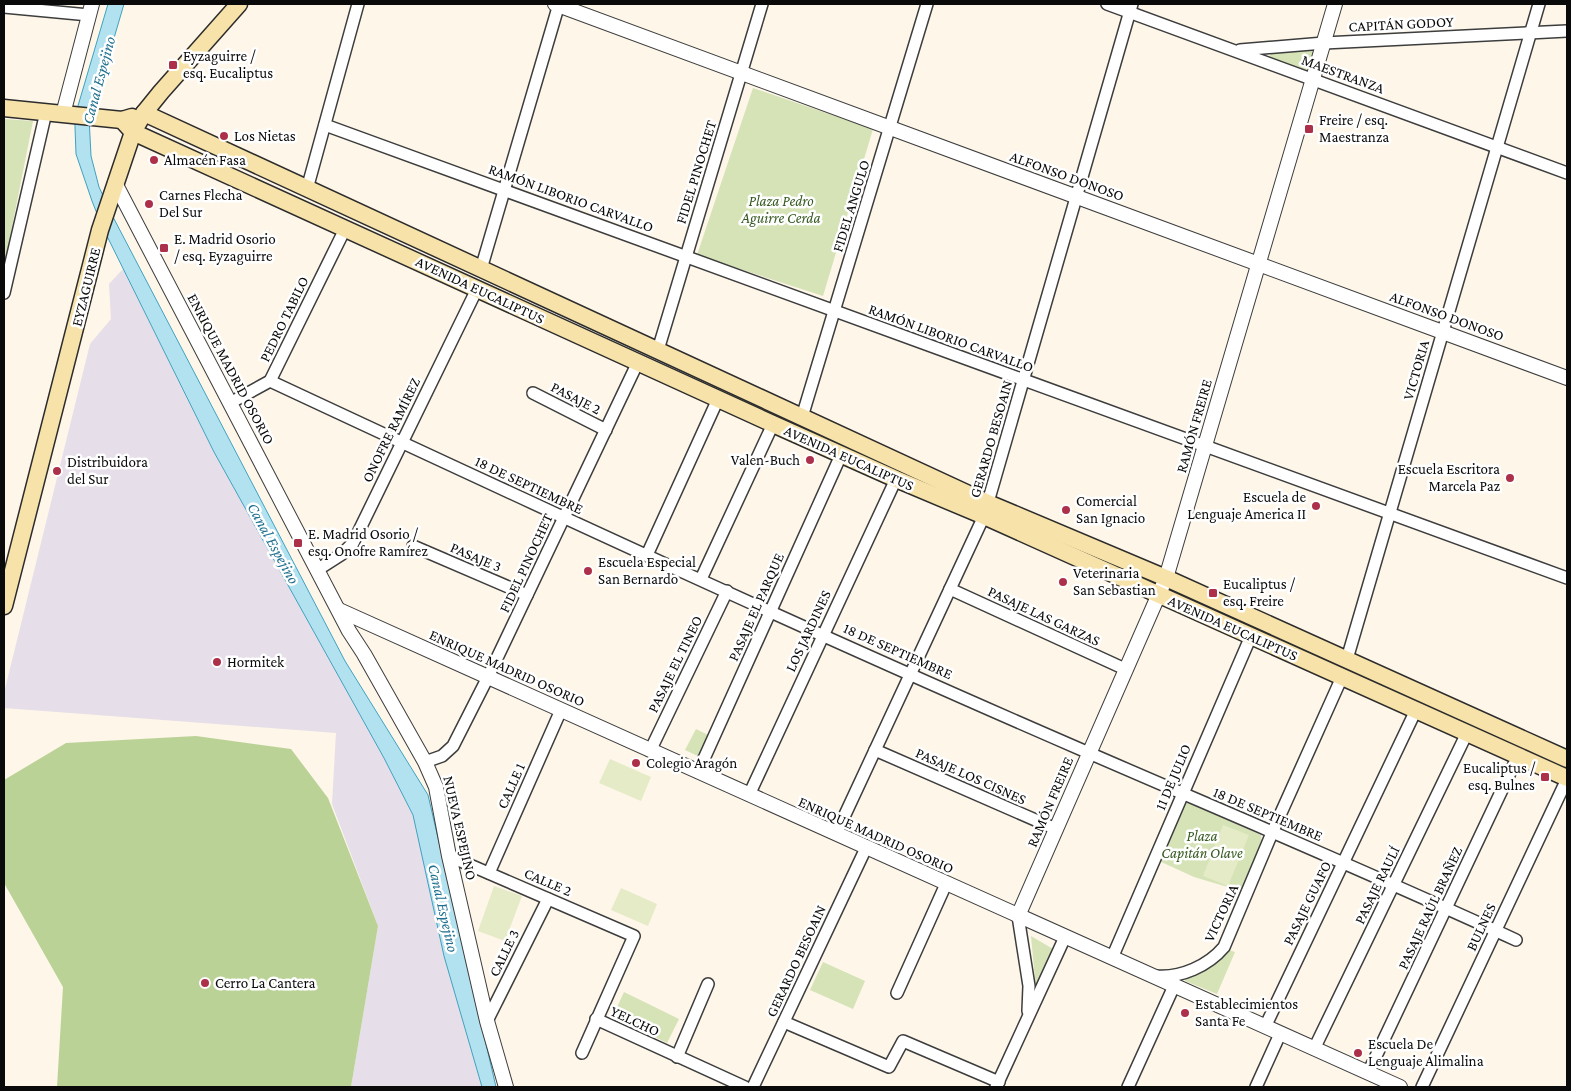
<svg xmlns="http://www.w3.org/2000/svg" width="1571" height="1091" font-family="'Crimson Pro',serif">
	<rect width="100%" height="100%" fill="#fdf6e9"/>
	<polygon fill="#e6dee8" points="123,269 214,452 384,758 413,815 444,956 482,1087 351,1087 378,926 332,804 336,733 4,708 4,693 90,344 111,319 109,284"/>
	<g fill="#d5e3b7">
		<polygon points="1312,48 1316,52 1311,68 1306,72 1269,57 1271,53"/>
		<polygon points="753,88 873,129 823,296 697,255"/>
		<polygon points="4,119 33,121 4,267"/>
		<polygon points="696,729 710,736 700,757 685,750"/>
		<polygon points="1183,803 1191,803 1261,835 1262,842 1241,891 1194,877 1157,860"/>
		<polygon points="1031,936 1053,949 1036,989"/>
		<polygon points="1229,950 1235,952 1217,994 1185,981 1186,977 1214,965"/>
		<polygon points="823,962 865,981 853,1009 810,990"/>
		<polygon points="624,992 679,1019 667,1043 613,1016"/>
	</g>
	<polygon fill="#bbd297" points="196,736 291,749 328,798 378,926 351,1087 57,1087 63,987 4,883 4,780 66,743"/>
	<g fill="#e5ebc7">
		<polygon points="610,759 651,777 641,801 599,783"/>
		<polygon points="1223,825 1249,835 1228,886 1203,876"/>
		<polygon points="494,886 522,896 505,941 478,931"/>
		<polygon points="621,888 657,904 648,926 611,910"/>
	</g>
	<polygon fill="#b2e2ef" stroke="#40a1c0" points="108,4 124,4 95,103 89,117 91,156 99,187 112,215 345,661 428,795 496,1087 482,1087 444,956 413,815 384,758 214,452 102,226 92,201 76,154 75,127 75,116"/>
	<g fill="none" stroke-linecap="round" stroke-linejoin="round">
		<defs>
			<g id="minor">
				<polyline points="1107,4 1567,173"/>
				<polyline points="4,7 89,15"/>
				<polyline points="1240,50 1324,43 1567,31"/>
				<polyline points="325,125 1567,578"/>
				<polyline points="307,189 358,4"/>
				<polyline points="481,269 559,4"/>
				<polyline points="4,293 46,112"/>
				<polyline points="658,350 762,4"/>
				<path d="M270,381C542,508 814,634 1089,753C1232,815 1375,875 1516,940"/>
				<polyline points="533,393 606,430"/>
				<polyline points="230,403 270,381 345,229"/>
				<polyline points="802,417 927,4"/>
				<polyline points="413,546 527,595"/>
				<polyline points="647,555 718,399"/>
				<polyline points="317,570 342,554 353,543 477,289"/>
				<polyline points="701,579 773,424"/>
				<polyline points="950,589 1125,669"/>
				<polyline points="1347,659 1539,4"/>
				<polyline points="875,750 1056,829"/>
				<polyline points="650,751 727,591"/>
				<polyline points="425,762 442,756 453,746 488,677 638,362"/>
				<polyline points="698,772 841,455"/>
				<polyline points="749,795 896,479"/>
				<polyline points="836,834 984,516 1132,4"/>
				<polyline points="449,856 634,936 582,1053"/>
				<polyline points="489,873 561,710"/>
				<polyline points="1018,916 1029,986 1028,1011"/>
				<polyline points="1112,958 1251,636"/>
				<path d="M1156,976C1181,978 1208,966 1224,947L1272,833L1342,677"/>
				<polyline points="897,993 946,884"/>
				<polyline points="596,1019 745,1087"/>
				<polyline points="487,1021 548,899"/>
				<polyline points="784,1022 889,1067 903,1041 999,1082"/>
				<polyline points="1265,1027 1416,710"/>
				<polyline points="1314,1049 1467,733"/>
				<polyline points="677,1057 708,984"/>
				<polyline points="1368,1073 1518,756"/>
				<polyline points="753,1087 866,848"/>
				<polyline points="996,1087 1065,937"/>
				<polyline points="1128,1087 1174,986"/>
				<polyline points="1256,1087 1280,1034"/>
				<polyline points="1422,1087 1567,779"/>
			</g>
			<g id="tertiary">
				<polyline points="555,4 1567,378"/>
				<polyline points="63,114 92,4"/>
				<polyline points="115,183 349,631 364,654 425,762 436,787 449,856 487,1021 506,1087"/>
				<polyline points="339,610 1400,1087"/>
				<polyline points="1018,916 1166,578 1335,4"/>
			</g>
			<g id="secondary">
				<polyline points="4,108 122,120 132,117"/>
				<polyline points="144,113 988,503 1166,578 1567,759"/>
				<polyline points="122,120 133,132 773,424 896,479 984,516 1567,778"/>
				<polyline points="4,606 100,230 133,132 144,113 161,92 239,4"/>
			</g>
		</defs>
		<use href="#minor" stroke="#3d3d3d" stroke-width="14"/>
		<use href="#tertiary" stroke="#3d3d3d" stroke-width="16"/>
		<use href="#secondary" stroke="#2c2c2c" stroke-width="19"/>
		<use href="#minor" stroke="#fff" stroke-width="11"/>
		<use href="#tertiary" stroke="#fff" stroke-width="14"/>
		<use href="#secondary" stroke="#f7e2a9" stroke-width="16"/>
	</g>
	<g fill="#ac3049" stroke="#fff" stroke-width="2">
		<rect x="168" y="60" width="10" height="10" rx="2.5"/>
		<rect x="1304" y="124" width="10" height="10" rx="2.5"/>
		<circle cx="224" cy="136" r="5"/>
		<circle cx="154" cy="160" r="5"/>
		<circle cx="149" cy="204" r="5"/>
		<rect x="159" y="243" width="10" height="10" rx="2.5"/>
		<circle cx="810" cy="460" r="5"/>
		<circle cx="57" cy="471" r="5"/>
		<circle cx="1510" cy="478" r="5"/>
		<circle cx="1316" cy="506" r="5"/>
		<circle cx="1066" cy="510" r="5"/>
		<rect x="293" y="538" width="10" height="10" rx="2.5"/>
		<circle cx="588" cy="571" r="5"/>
		<circle cx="1063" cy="582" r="5"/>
		<rect x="1208" y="588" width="10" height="10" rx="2.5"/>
		<circle cx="217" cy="662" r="5"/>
		<circle cx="636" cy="763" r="5"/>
		<rect x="1540" y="772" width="10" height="10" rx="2.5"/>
		<circle cx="205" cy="983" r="5"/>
		<circle cx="1185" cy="1013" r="5"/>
		<circle cx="1358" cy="1053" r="5"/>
	</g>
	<g text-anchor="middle" stroke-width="5" stroke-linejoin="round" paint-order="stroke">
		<g font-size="15" fill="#0a0a0a" stroke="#fff">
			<text transform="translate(1401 24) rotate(-3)" y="5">CAPITÁN GODOY</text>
			<text transform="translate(1343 74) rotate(20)" y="5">MAESTRANZA</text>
			<text transform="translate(696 172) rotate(-73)" y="5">FIDEL PINOCHET</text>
			<text transform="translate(1067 176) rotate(20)" y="5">ALFONSO DONOSO</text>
			<text transform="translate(571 198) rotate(20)" y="5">RAMÓN LIBORIO CARVALLO</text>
			<text transform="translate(851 206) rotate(-73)" y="5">FIDEL ANGULO</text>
			<text transform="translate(86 287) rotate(-76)" y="5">EYZAGUIRRE</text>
			<text transform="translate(480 290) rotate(25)" y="5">AVENIDA EUCALIPTUS</text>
			<text transform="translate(1447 316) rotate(20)" y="5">ALFONSO DONOSO</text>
			<text transform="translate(284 319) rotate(-64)" y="5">PEDRO TABILO</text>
			<text transform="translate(951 338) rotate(20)" y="5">RAMÓN LIBORIO CARVALLO</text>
			<text transform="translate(231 369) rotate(62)" y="5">ENRIQUE MADRID OSORIO</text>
			<text transform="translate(1416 370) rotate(-74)" y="5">VICTORIA</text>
			<text transform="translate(576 398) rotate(27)" y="5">PASAJE 2</text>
			<text transform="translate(1194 426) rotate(-74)" y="5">RAMÓN FREIRE</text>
			<text transform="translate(391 430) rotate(-64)" y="5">ONOFRE RAMÍREZ</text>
			<text transform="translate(991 439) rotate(-74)" y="5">GERARDO BESOAIN</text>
			<text transform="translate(849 458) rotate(24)" y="5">AVENIDA EUCALIPTUS</text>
			<text transform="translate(529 485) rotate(25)" y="5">18 DE SEPTIEMBRE</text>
			<text transform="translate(476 557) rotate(23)" y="5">PASAJE 3</text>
			<text transform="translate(526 563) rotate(-65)" y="5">FIDEL PINOCHET</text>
			<text transform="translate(756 607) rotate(-66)" y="5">PASAJE EL PARQUE</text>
			<text transform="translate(1044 616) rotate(25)" y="5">PASAJE LAS GARZAS</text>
			<text transform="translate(1233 628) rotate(24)" y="5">AVENIDA EUCALIPTUS</text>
			<text transform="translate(808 631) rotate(-65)" y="5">LOS JARDINES</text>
			<text transform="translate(898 651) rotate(24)" y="5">18 DE SEPTIEMBRE</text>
			<text transform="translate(675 664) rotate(-64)" y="5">PASAJE EL TINEO</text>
			<text transform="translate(507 668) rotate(24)" y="5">ENRIQUE MADRID OSORIO</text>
			<text transform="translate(971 776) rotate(24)" y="5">PASAJE LOS CISNES</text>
			<text transform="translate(1173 777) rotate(-67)" y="5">11 DE JULIO</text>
			<text transform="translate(511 786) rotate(-66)" y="5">CALLE 1</text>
			<text transform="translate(1050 802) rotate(-67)" y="5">RAMÓN FREIRE</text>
			<text transform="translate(1268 814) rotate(23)" y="5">18 DE SEPTIEMBRE</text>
			<text transform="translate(460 828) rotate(77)" y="5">NUEVA ESPEJINO</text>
			<text transform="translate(876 835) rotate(24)" y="5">ENRIQUE MADRID OSORIO</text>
			<text transform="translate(548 882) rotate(23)" y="5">CALLE 2</text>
			<text transform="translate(1377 885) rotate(-64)" y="5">PASAJE RAULÍ</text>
			<text transform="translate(1307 903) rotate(-64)" y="5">PASAJE GUAFO</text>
			<text transform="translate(1430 908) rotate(-65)" y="5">PASAJE RAÚL BRAÑEZ</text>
			<text transform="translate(1221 913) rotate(-65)" y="5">VICTORIA</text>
			<text transform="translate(1481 927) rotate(-65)" y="5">BULNES</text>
			<text transform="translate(504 953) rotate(-64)" y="5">CALLE 3</text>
			<text transform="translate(796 961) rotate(-65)" y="5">GERARDO BESOAIN</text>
			<text transform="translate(635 1021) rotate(25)" y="5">YELCHO</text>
		</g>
		<g font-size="15" fill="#0a0a0a" stroke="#fff" text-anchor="start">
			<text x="183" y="61">Eyzaguirre /<tspan x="183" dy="17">esq. Eucaliptus</tspan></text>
			<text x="1319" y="125">Freire / esq.<tspan x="1319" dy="17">Maestranza</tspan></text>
			<text x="234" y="141">Los Nietas</text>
			<text x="164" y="165">Almacén Fasa</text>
			<text x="159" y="200">Carnes Flecha<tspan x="159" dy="17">Del Sur</tspan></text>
			<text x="174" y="244">E. Madrid Osorio<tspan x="174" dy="17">/ esq. Eyzaguirre</tspan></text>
			<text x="800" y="465" text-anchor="end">Valen-Buch</text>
			<text x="67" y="467">Distribuidora<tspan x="67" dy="17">del Sur</tspan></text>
			<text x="1500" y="474" text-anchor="end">Escuela Escritora<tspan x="1500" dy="17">Marcela Paz</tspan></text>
			<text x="1306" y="502" text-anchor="end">Escuela de<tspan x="1306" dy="17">Lenguaje America II</tspan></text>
			<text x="1076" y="506">Comercial<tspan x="1076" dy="17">San Ignacio</tspan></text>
			<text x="308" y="539">E. Madrid Osorio /<tspan x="308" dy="17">esq. Onofre Ramírez</tspan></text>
			<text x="598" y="567">Escuela Especial<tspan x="598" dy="17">San Bernardo</tspan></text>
			<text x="1073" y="578">Veterinaria<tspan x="1073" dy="17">San Sebastian</tspan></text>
			<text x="1223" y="589">Eucaliptus /<tspan x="1223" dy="17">esq. Freire</tspan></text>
			<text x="227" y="667">Hormitek</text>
			<text x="646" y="768">Colegio Aragón</text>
			<text x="1535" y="773" text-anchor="end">Eucaliptus /<tspan x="1535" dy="17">esq. Bulnes</tspan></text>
			<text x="215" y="988">Cerro La Cantera</text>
			<text x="1195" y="1009">Establecimientos<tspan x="1195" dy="17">Santa Fe</tspan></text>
			<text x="1368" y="1049">Escuela De<tspan x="1368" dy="17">Lenguaje Alimalina</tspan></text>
		</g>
		<g font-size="15" font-style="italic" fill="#365a21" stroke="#fff">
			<text x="781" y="206">Plaza Pedro<tspan x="781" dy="17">Aguirre Cerda</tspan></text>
			<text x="1202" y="841">Plaza<tspan x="1202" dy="17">Capitán Olave</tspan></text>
		</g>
		<g font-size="16" font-style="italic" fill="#20708f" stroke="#fff">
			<text transform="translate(98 80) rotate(-75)" y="6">Canal Espejino</text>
			<text transform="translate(274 543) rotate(61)" y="6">Canal Espejino</text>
			<text transform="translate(444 908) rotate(77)" y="6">Canal Espejino</text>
		</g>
	</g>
	<rect width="1571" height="1091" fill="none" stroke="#0a0a0a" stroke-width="10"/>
</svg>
